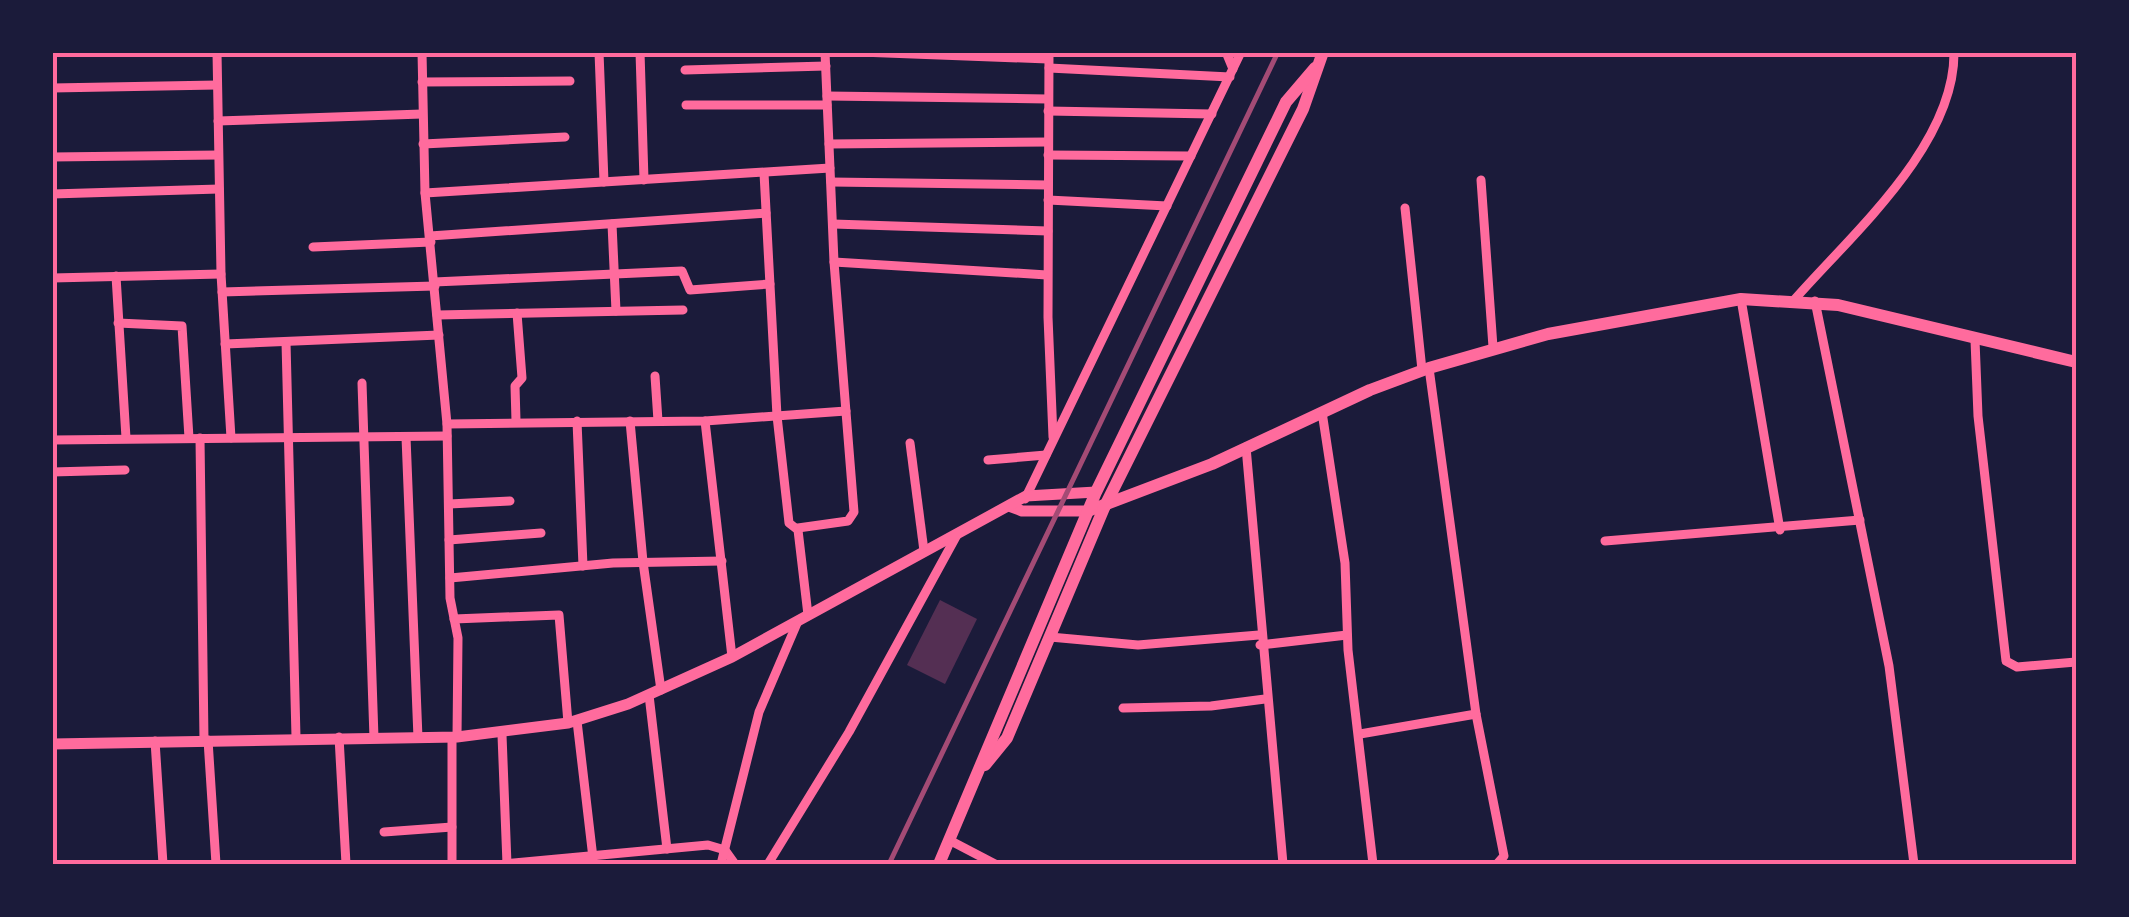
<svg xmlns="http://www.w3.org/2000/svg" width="2129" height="917" font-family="'Libre Baskerville',serif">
	<rect width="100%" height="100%" fill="#1b1b3a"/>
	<polygon fill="#542f53" points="940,600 977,619 945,684 907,665"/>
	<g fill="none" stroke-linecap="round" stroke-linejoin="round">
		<g stroke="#ff6b9d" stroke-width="9">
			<polyline points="217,52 221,274 231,438"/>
			<polyline points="422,52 425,193 447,424 450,598 458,638 457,737"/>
			<polyline points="599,52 604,182"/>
			<polyline points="640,52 644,180"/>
			<polyline points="860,52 1048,59"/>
			<polyline points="1049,52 1048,317 1053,437"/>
			<polyline points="1226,52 1233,69"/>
			<polyline points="1049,68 1230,77"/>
			<polyline points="685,70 826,66"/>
			<polyline points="422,82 570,81"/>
			<polyline points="52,88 217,85"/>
			<polyline points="827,96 1048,99"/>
			<polyline points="686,105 827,105"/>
			<polyline points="1048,111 1212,114"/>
			<polyline points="218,121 422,114"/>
			<polyline points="423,144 565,137"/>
			<polyline points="829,144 1048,142"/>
			<polyline points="1048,155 1191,156"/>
			<polyline points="52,157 218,155"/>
			<polyline points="764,173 777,416 789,523 798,530 808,615"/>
			<polyline points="1481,180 1493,347"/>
			<polyline points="831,182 1048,185"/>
			<polyline points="425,193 830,168"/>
			<polyline points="52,194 219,189"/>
			<polyline points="1048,200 1167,206"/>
			<polyline points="1405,208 1422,370"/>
			<polyline points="612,224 616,311"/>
			<polyline points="833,224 1048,231"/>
			<polyline points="430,236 766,213"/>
			<polyline points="313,247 431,242"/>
			<polyline points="834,262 1047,275"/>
			<polyline points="116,276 126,438"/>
			<polyline points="52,278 221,274"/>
			<polyline points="434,282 682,271 690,290 770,284"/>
			<polyline points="222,292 435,286"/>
			<polyline points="1741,299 1780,530"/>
			<path d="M1795,299C1852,234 1955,145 1954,52"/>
			<polyline points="1815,301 1889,666 1914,864"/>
			<polyline points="437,315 683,310"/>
			<polyline points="118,323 182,326 189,438"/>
			<polyline points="1975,340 1978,416 2006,661 2017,667 2076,662"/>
			<polyline points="286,342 296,737"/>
			<polyline points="225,344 439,335"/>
			<polyline points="1429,368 1476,714 1504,856 1497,864"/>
			<polyline points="655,376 658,421"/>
			<polyline points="362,383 374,738"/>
			<polyline points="1322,412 1345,563 1348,650 1373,864"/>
			<polyline points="516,421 515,386 522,378 517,313"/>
			<polyline points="577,421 583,566"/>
			<polyline points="630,421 643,562 661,690"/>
			<polyline points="705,421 732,657"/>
			<polyline points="447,424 705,421 846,411"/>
			<polyline points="406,437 418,738"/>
			<polyline points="200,438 204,740"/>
			<polyline points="52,440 447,436"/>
			<polyline points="910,443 924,551"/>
			<polyline points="1246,447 1283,864"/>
			<polyline points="988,460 1046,455"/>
			<polyline points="52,472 125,470"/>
			<polyline points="1025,499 1241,52"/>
			<polyline points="449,504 510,501"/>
			<polyline points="798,528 848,521 854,512 834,262 825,52"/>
			<polyline points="449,540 541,533"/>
			<polyline points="1605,541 1860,520"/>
			<polyline points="450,578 613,563 722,561"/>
			<polyline points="454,619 559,615 568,723"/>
			<polyline points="1050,637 1138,645 1259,635"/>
			<polyline points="1260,645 1347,635"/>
			<polyline points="649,695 667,849"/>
			<polyline points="1123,708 1211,706 1265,699"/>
			<polyline points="577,721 593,858"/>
			<polyline points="1360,734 1476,714"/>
			<polyline points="502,735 507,864"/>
			<polyline points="339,737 346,864"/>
			<polyline points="452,737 452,864"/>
			<polyline points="208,740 216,864"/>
			<polyline points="155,741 163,864"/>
			<polyline points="384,832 452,827"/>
			<polyline points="951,841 995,864"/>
			<polyline points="504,864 708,845 725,850 735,864"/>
			<polyline points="721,864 759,712 798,621"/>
			<polyline points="768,864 849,732 958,533"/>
		</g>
		<g stroke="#ff6b9d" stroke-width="11">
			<polyline points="1009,506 1022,511 1088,511"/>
			<polyline points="52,744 457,737 568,723 628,704 732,657 1026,496 1096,492"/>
		</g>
		<g stroke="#ff6b9d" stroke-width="12">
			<polyline points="1088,511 1212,464 1370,390 1429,368 1548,334 1741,299 1838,305 2076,362"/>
			<polyline points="985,765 1007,738 1104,508 1303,109 1323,52"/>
			<polyline points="939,864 1096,492 1286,102 1315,68"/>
		</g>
		<polyline stroke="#a44b75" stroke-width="5" points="889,864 1278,52"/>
	</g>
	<rect width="2129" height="917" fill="none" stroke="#1b1b3a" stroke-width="110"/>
	<rect x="55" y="55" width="2019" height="807" fill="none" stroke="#ff6b9d" stroke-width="4"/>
</svg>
